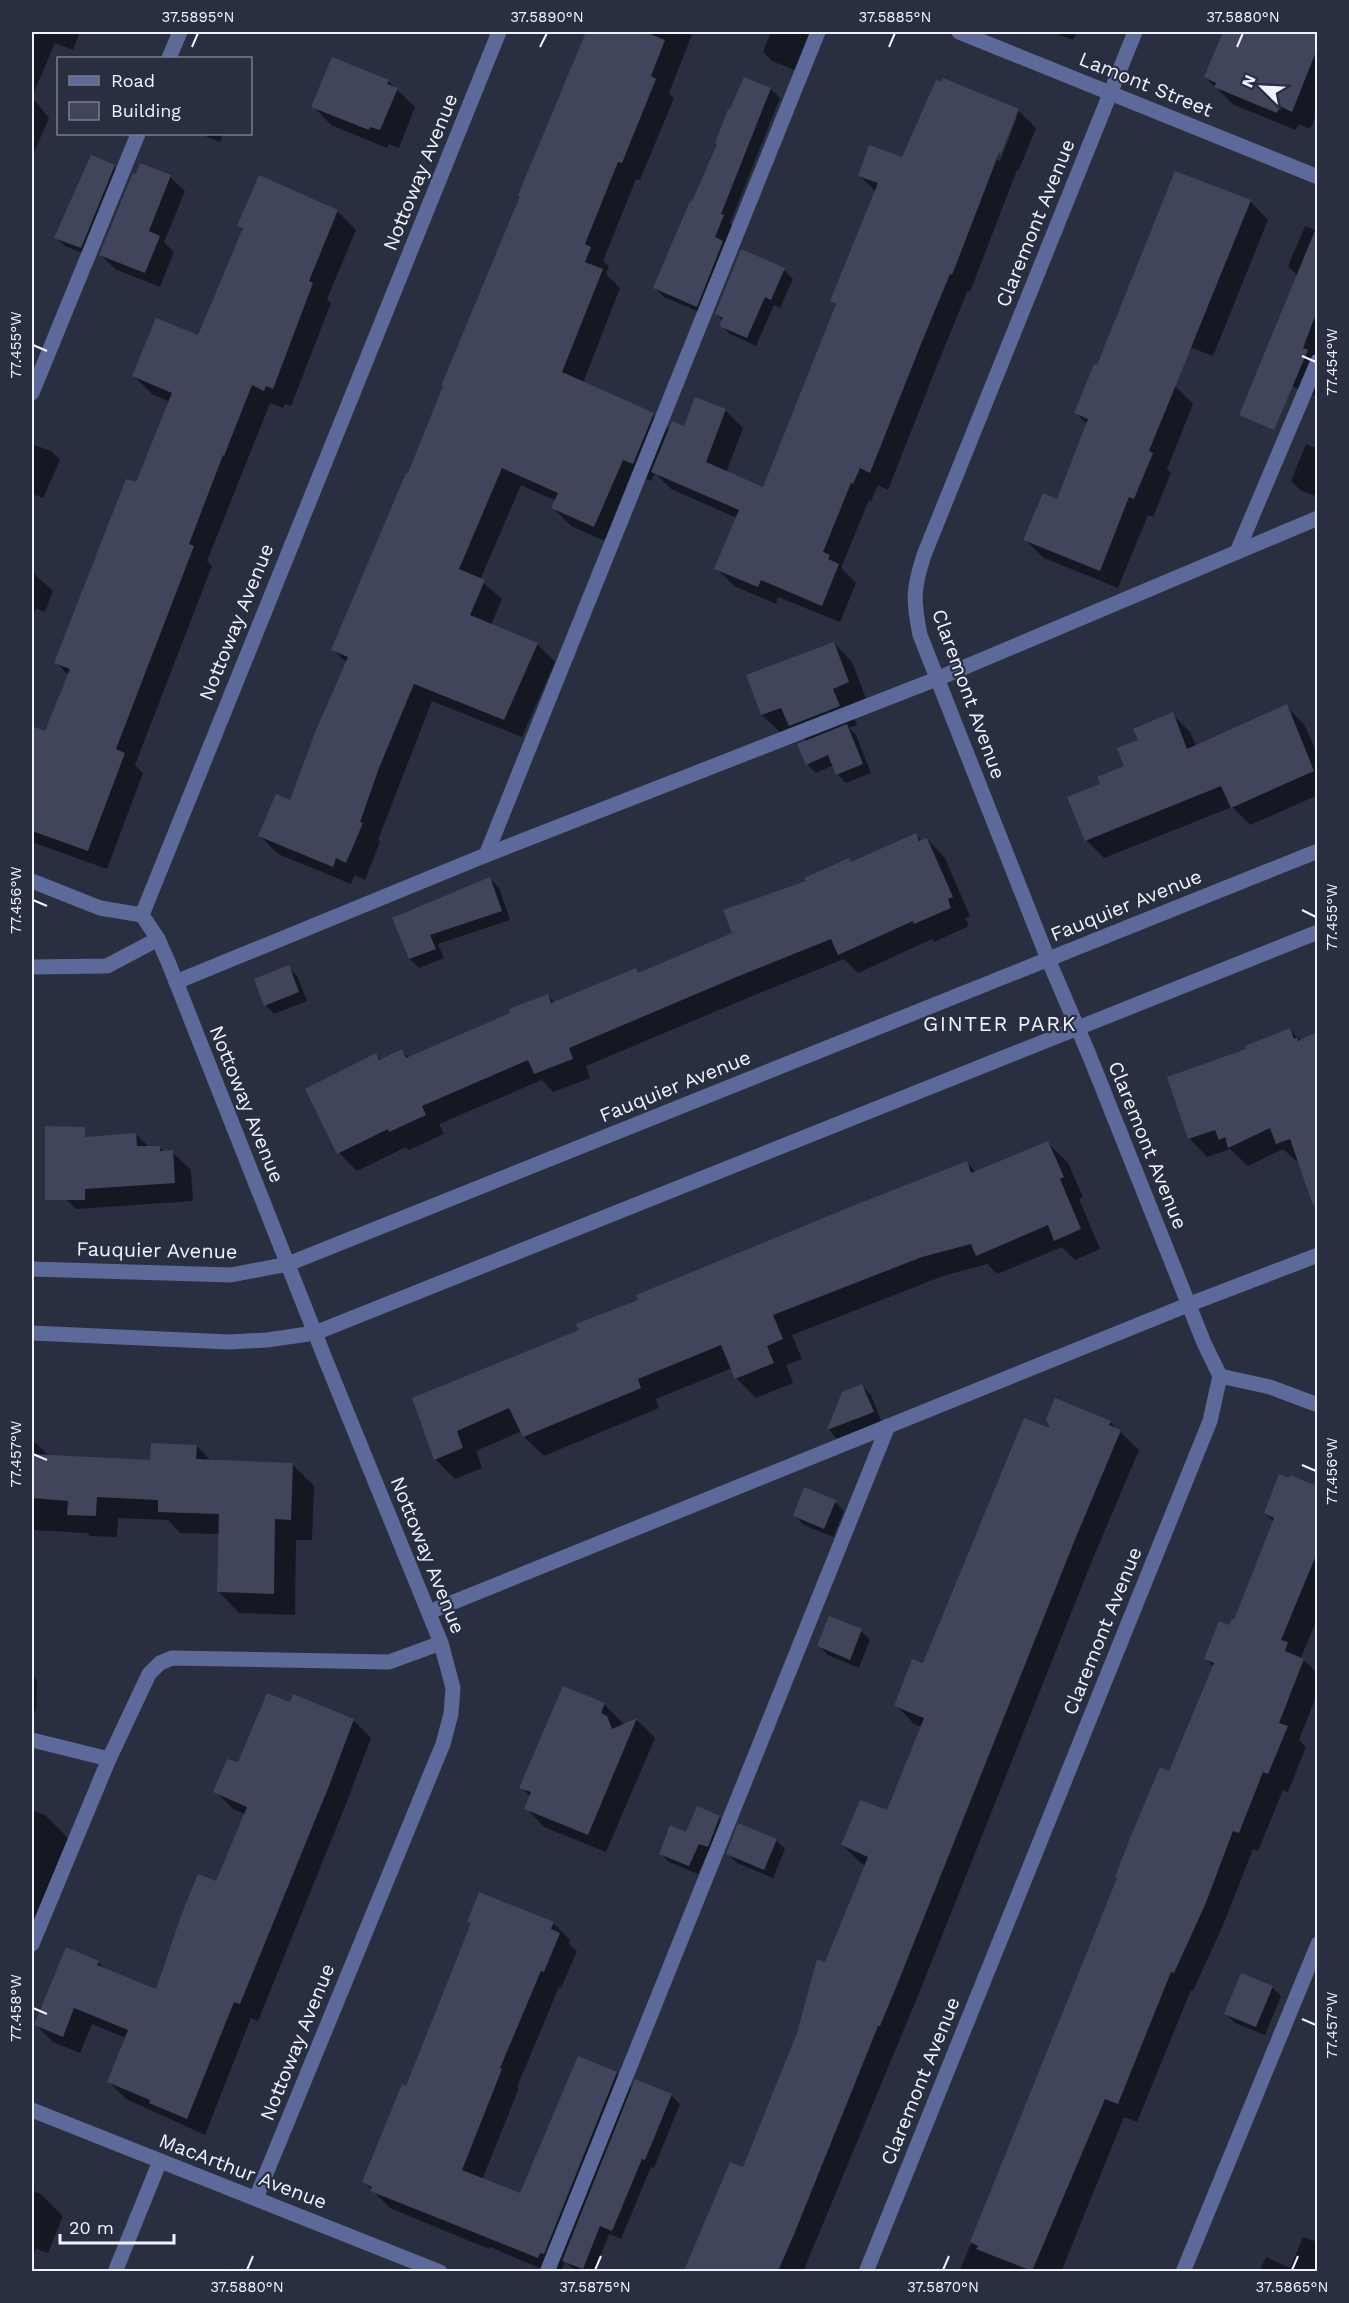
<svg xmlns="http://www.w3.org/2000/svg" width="1349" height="2303" font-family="'Work Sans',sans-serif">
	<rect width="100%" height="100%" fill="#292e41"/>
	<g fill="#0007" fill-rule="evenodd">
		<polygon points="32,32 80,32 73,50 55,43 32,97 49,118 32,157"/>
		<path d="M587,32H693L669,93L674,98L640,180L636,179L603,261L609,266L606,274L620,288L583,383L653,414L669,430L685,428L725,410L743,428L726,473L764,489L837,306L832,301L876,192L859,175L1018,110L1036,128L1019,170H1017L970,292L968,290L938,363L888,490L878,485L871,501L869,500L841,568L856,583L840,622L778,597L776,604L734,586L716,568L737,518L671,489L655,473L651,481L641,477L612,544L571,526L553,508L556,501L521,485L480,580L502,599L491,625L537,644L555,662L522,737L432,701L378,840L380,842L365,880L355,875L351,884L278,854L260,836L291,802L347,663L333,650L408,475L521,196L519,194ZM1014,117H1017L1000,161L997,160Z"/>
		<polygon points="771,32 815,32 799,72 772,61 763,52"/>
		<polygon points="1052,32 1077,32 1073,40"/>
		<polygon points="1225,32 1318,32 1318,111 1310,129 1299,124 1296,130 1234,105 1205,77"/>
		<polygon points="745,79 771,89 780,98 730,223 733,226 706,315 664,297 655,288"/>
		<polygon points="388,81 415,107 399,148 389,144 387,148 331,125 313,106"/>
		<polygon points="200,134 223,134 220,142"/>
		<polygon points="114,166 123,175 90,256 65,246 56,237"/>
		<polygon points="170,177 185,191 164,242 174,252 160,287 115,269 101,255"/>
		<polygon points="1250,201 1268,220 1213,356 1166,338 1175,386 1193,404 1167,469 1171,473 1153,517 1148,515 1118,588 1044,558 1025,540 1057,501 1088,425 1076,413 1097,367"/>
		<polygon points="337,211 356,230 327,299 331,303 291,406 285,404 283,408 270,403 207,561 212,566 135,765 143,773 107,869 32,842 32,762 42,732 46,733 69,676 56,662 137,484 170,402 152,394 134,376 198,337 244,230 239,225"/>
		<polygon points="1305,226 1318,231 1317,396 1279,381 1298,276 1288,266"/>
		<polygon points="784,270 793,279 780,308 774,305 756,346 730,334 721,325 723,321 716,314"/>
		<polygon points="32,444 51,451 60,460 43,498 32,494"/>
		<polygon points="1306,444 1318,449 1318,497 1300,490 1291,481"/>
		<polygon points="32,572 53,591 45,612 36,609 32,619"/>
		<polygon points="834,643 852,662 867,701 850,707 857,725 849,728 856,735 871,773 846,783 837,774 834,765 816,773 807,764 807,742 793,728 781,733 762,715"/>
		<polygon points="1286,706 1304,724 1318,755 1318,795 1250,825 1232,807 1104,858 1086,840 1101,784 1126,767 1172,714 1190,732 1196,746"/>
		<polygon points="916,835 922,841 927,839 945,858 970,916 965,918 969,926 934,942 932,939 858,973 844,959 752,996 586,1066 590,1078 553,1092 542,1080 439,1124 444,1134 409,1150 406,1147 357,1171 339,1153 376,1055 381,1060 402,1051 409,1058 512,1013 547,995 555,1003 635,970 639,974 734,934 808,882 849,860 852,863"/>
		<polygon points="490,879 499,888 510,920 438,944 444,958 419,968 410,959 394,918"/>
		<polygon points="288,967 297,976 307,1001 274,1014 265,1005"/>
		<polygon points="1290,1030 1301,1041 1318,1034 1318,1169 1314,1170 1303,1158 1296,1161 1283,1149 1248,1166 1230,1149 1207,1157 1189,1138 1248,1050"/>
		<polygon points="136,1134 149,1147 159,1147 164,1152 172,1152 191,1170 193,1201 76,1209 57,1190"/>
		<polygon points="1048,1143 1068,1163 1083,1197 1079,1199 1100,1249 1075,1260 1062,1247 997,1274 987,1264 943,1276 792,1335 802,1359 786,1365 793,1383 756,1398 736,1378 732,1368 656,1399 659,1408 544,1456 524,1437 522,1431 476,1451 482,1468 455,1479 435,1459 414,1399 581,1331 640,1301 966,1162 976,1172"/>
		<polygon points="862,1386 871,1395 881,1421 837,1439 829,1430 843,1394"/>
		<polygon points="1110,1422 1139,1450 1094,1556 917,1998 803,2272 686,2272 730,2164 744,2169 866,1866 861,1863 842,1845 887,1812 922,1727 914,1724 896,1705 923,1665 1053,1431"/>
		<polygon points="32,1443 36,1443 50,1457 151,1461 197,1446 211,1461 293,1465 314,1486 312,1540 296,1540 295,1615 239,1613 218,1591 220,1534 180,1533 168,1520 118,1518 117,1537 90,1536 87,1533 32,1530"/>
		<polygon points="1291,1477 1318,1488 1318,1618 1301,1657 1318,1674 1318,1692 1299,1740 1306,1747 1288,1792 1283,1790 1258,1851 1253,1849 1223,1925 1193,1991 1191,1990 1137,2122 1124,2117 1061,2272 959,2272 1214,1667 1206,1659 1234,1622 1274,1522 1265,1513"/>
		<polygon points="835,1502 844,1511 833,1537 804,1525 795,1516"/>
		<polygon points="830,1618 861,1631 870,1640 859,1668 828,1655 819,1646"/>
		<polygon points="32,1675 37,1681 36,1711 32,1711"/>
		<polygon points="294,1696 353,1720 371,1738 346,1804 258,2021 251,2018 205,2135 126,2099 109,2082 126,2038 92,2024 80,2053 53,2042 36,2025 98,1962 106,1971 157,1991 217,1883 245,1814 233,1809 215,1791 291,1703"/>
		<polygon points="604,1704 623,1723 622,1726 637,1720 655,1738 606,1852 544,1827 526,1808 531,1797 521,1787"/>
		<polygon points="32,1810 45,1815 70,1840 39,1923 32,1920"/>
		<polygon points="719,1817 728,1826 717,1855 708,1852 698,1874 669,1862 660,1853 687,1834"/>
		<polygon points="776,1840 785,1849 773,1878 737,1863 728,1854"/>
		<polygon points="469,1921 553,1923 570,1940 569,1944 577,1951 561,1988 559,1987 517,2087 519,2088 482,2180 520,2195 616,2073 633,2089 671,2095 680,2104 654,2168 651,2167 621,2239 609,2234 594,2272 577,2272 565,2262 561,2271 557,2269 556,2272 549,2272 490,2247 489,2249 390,2208 363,2181 406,2088 472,1925"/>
		<polygon points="1272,1987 1281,1996 1265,2035 1235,2023 1226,2014"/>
		<polygon points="32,2190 41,2194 63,2216 48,2253 36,2249 32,2260"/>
		<polygon points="1318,2234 1318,2272 1259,2272 1266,2257 1290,2268 1303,2237 1314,2241"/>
		<polygon points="225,2268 235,2272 223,2272"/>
	</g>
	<g fill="#40455b">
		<polygon points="586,32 645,32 665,40 651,76 656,79 622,163 618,162 585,244 591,247 585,262 603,269 562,372 654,413 633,464 623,460 594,527 551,508 558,493 502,468 459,569 485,580 470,615 538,643 504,720 414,684 379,768 360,822 363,823 346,863 336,858 333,867 258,836 276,794 290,800 316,730 348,657 331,650 406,473 408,473 443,386 441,386 520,196 518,195"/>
		<polygon points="1223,32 1317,32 1317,49 1292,112 1280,106 1277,113 1214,87 1216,83 1204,77"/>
		<polygon points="332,57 389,80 387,84 398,88 380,130 370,127 369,130 311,107"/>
		<polygon points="744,77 771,88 721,214 724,215 715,237 723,241 697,307 653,288 690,201 692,201 717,144 715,143 728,109 730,109"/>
		<polygon points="943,78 1019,109 1001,154 999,153 952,275 950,274 921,344 870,473 860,468 853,484 851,483 823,552 830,555 828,559 839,564 822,606 761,580 758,587 714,569 739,510 651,472 672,421 684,426 695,397 726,409 706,462 763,487 836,304 830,301 878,183 858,176 869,145 902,157 936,80 941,82"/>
		<polygon points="91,155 115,165 81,248 54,238"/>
		<polygon points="140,163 171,175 149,231 160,236 145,273 99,255 133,173 136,174"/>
		<polygon points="1175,171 1251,200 1149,451 1153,453 1134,499 1129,497 1100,571 1023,540 1043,493 1057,499 1088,419 1074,413 1094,364 1097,365"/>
		<polygon points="259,175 338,210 309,281 313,283 273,389 266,386 264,391 252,385 224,456 223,455 189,544 194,546 116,749 125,753 88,851 32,831 32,726 45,731 70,669 54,663 126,479 136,482 172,393 132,376 156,318 198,335 243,228 237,226"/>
		<polygon points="1316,228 1317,311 1303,348 1308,350 1274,430 1239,415"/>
		<polygon points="741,249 785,268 771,300 765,297 747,338 719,326 723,318 715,314"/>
		<polygon points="834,642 849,682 833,689 840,706 789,726 781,708 761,715 746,675"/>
		<polygon points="1287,704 1314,771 1231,808 1221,786 1085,841 1067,797 1100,784 1097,777 1124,766 1117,748 1138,740 1133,729 1173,712 1187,749"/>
		<polygon points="847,724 863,764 836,775 828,755 806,765 797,744"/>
		<polygon points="916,833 919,841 927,838 953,897 948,899 951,908 914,924 913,921 838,955 831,939 734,978 569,1048 573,1059 534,1074 528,1060 422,1106 426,1115 389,1132 388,1129 337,1154 305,1089 376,1053 379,1060 402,1049 406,1058 510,1013 509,1009 548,994 551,1003 636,968 638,973 732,933 723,910 806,881 804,878 849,858 851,862"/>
		<polygon points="490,877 502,911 430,935 436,949 409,959 392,918"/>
		<polygon points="289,965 299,992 264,1006 254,979"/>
		<polygon points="1290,1028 1294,1039 1297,1037 1298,1041 1317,1032 1317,1204 1313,1205 1290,1139 1276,1144 1270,1128 1228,1148 1225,1137 1219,1140 1215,1130 1188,1139 1167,1077 1246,1049 1245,1046"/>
		<polygon points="45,1126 85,1127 85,1137 136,1133 137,1146 160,1146 160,1151 173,1150 175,1183 85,1189 85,1200 45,1200"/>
		<polygon points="1048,1141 1064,1177 1060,1179 1081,1229 1054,1241 1048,1225 976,1256 971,1244 922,1257 773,1315 783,1339 767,1346 774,1363 735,1379 721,1345 638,1379 641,1388 639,1389 523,1437 509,1408 457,1431 463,1448 434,1460 412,1398 579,1330 576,1324 638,1300 636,1295 855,1205 967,1161 971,1173"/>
		<polygon points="862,1384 874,1412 827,1430 842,1392"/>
		<polygon points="1055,1398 1111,1421 1109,1425 1121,1430 1076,1537 899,1980 880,2026 878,2026 795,2232 778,2271 684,2271 730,2162 743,2167 797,2033 817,1959 825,1962 868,1857 841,1845 860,1800 887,1810 924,1718 894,1706 912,1659 923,1663 1024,1418 1050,1428 1046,1419"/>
		<polygon points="151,1443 197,1445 196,1459 293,1463 291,1520 275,1519 274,1594 217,1592 219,1514 158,1512 158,1500 97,1497 96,1516 67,1515 68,1501 32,1498 32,1454 150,1460"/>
		<polygon points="1279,1474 1289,1478 1290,1475 1317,1486 1317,1553 1281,1640 1288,1642 1285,1651 1304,1659 1279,1723 1288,1726 1268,1774 1263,1772 1239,1833 1233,1831 1205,1905 1174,1973 1171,1972 1118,2104 1105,2099 1032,2271 976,2249 978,2246 970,2242 1117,1878 1115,1877 1130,1838 1160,1767 1169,1771 1214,1663 1204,1659 1219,1621 1229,1625 1232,1619 1234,1620 1274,1518 1264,1513"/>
		<polygon points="804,1487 836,1500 824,1529 793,1516"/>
		<polygon points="829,1616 862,1629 850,1660 817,1646"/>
		<polygon points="563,1686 605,1703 601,1713 607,1716 612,1729 637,1718 588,1835 524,1809 531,1792 519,1788"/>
		<polygon points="267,1693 290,1702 293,1694 354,1719 329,1786 240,2004 234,2002 187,2119 149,2103 150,2100 107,2082 128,2030 74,2008 63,2037 34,2025 66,1947 99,1961 97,1965 156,1989 182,1913 198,1874 216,1881 247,1807 213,1792 227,1759 238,1762"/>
		<polygon points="697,1806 720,1816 708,1847 699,1844 689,1866 659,1854 670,1825 686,1832"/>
		<polygon points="738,1823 777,1839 764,1870 726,1854"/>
		<polygon points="479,1892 554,1922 551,1929 560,1933 544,1972 541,1971 500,2068 502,2069 462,2170 520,2193 578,2056 617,2072 544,2254 540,2253 538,2258 370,2191 372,2187 362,2182 402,2084 406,2086 471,1923 467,1922"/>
		<polygon points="1241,1973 1273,1986 1256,2027 1224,2014"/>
		<polygon points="635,2079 672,2094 645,2160 642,2159 612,2231 600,2226 583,2269 562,2261"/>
	</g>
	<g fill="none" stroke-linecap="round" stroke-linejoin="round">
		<g stroke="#5d6999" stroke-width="15">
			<polyline points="169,58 180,32"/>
			<polyline points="32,393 138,134"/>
			<polyline points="1237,552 1318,361"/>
			<polyline points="486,855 818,32"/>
			<polyline points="32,967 107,966 158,939"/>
			<polyline points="176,982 486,855 939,678 1318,518"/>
			<polyline points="429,1612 1190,1304 1318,1255"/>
			<polyline points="32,1740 109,1759"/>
			<polyline points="32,1944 109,1759 149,1674 160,1663 172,1658 389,1662 441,1643"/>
			<polyline points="547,2272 888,1426"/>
			<polyline points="1183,2272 1318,1944"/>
		</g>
		<g stroke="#5d6999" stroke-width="15">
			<polyline points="959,32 1318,177"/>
			<polyline points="32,881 100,908 142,915"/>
			<polyline points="1220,1376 1270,1387 1318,1405"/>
			<polyline points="32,2110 440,2272"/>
			<polyline points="256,2198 443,1744 451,1714 453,1688 441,1643 326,1361 169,964 158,939 142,915 499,32"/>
			<polyline points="115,2272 160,2161"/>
			<path d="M866,2272L1210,1421L1220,1376L1204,1343L1090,1057L1048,959L920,635C913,600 913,589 924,555L1135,32"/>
		</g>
		<g stroke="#5d6999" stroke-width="15">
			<polyline points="32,1269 231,1275 288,1264 1318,851"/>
			<polyline points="32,1333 229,1342 267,1340 315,1333 1318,932"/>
		</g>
	</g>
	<path fill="none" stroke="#f0f3fd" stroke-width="2" d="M192,47L198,33M540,47L547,33M889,47L895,33M1237,47L1243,33M33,345L47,351M1302,356L1316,362M33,900L47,906M1302,910L1316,917M33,1454L47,1460M1302,1465L1316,1471M33,2008L47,2014M1302,2019L1316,2025M247,2270L253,2256M595,2270L601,2256M943,2270L949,2256M1292,2270L1298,2256"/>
	<g text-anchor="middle" stroke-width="4.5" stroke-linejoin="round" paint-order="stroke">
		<g font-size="20" fill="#f0f3fd" stroke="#292e41">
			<text transform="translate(1146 84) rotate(22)" y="7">Lamont Street</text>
			<text transform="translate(420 172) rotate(-68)" y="7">Nottoway Avenue</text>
			<text transform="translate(1035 223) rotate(-68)" y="7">Claremont Avenue</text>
			<text transform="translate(236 622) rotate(-68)" y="7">Nottoway Avenue</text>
			<text transform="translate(969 694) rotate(70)" y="7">Claremont Avenue</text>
			<text transform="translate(1126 905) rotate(-22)" y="7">Fauquier Avenue</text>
			<text transform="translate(675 1086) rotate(-22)" y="7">Fauquier Avenue</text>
			<text transform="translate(247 1104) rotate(68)" y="7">Nottoway Avenue</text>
			<text transform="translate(1148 1145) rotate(68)" y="7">Claremont Avenue</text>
			<text transform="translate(157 1250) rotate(1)" y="7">Fauquier Avenue</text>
			<text transform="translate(428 1555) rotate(68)" y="7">Nottoway Avenue</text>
			<text transform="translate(1102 1631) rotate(-68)" y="7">Claremont Avenue</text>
			<text transform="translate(297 2042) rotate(-68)" y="7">Nottoway Avenue</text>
			<text transform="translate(920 2081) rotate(-68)" y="7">Claremont Avenue</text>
			<text transform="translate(243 2171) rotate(21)" y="7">MacArthur Avenue</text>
		</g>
		<g font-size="21" letter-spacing="1.5" fill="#f0f3fd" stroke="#292e41">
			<text x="1000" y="1031">GINTER PARK</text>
		</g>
	</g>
	<rect width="1349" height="2303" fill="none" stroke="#292e41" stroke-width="66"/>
	<rect x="57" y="57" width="195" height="78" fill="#292e41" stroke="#797d8c" stroke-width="1.5"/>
	<rect x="69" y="76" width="30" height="9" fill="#5d6999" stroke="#797d8c" stroke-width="1.5"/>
	<text x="111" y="87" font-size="18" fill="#f0f3fd">Road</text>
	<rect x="69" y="102" width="30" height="18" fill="#40455b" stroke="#797d8c" stroke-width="1.5"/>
	<text x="111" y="117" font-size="18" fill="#f0f3fd">Building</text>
	<g transform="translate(1262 87) rotate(294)" stroke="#292e41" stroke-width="4.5" paint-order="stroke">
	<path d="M0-4.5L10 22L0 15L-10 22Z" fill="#f0f3fd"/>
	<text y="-9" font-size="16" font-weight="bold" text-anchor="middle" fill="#f0f3fd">N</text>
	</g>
	<path d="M60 2234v9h114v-9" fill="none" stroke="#f0f3fd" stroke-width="3"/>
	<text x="69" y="2234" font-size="18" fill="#f0f3fd" stroke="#292e41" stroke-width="4.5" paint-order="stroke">20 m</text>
	<rect x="33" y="33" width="1283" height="2237" fill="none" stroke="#f0f3fd" stroke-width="2"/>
	<g font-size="15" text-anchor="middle" fill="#f0f3fd">
		<text x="198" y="22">37.5895°N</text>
		<text x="547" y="22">37.5890°N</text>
		<text x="895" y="22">37.5885°N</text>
		<text x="1243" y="22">37.5880°N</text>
		<text transform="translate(16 345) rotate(-90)" y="5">77.455°W</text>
		<text transform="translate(1332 362) rotate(-90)" y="5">77.454°W</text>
		<text transform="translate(16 900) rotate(-90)" y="5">77.456°W</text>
		<text transform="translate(1332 917) rotate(-90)" y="5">77.455°W</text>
		<text transform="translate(16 1454) rotate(-90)" y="5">77.457°W</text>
		<text transform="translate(1332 1471) rotate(-90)" y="5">77.456°W</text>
		<text transform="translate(16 2008) rotate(-90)" y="5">77.458°W</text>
		<text transform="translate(1332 2025) rotate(-90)" y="5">77.457°W</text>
		<text x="247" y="2292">37.5880°N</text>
		<text x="595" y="2292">37.5875°N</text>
		<text x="943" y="2292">37.5870°N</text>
		<text x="1292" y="2292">37.5865°N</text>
	</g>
</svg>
